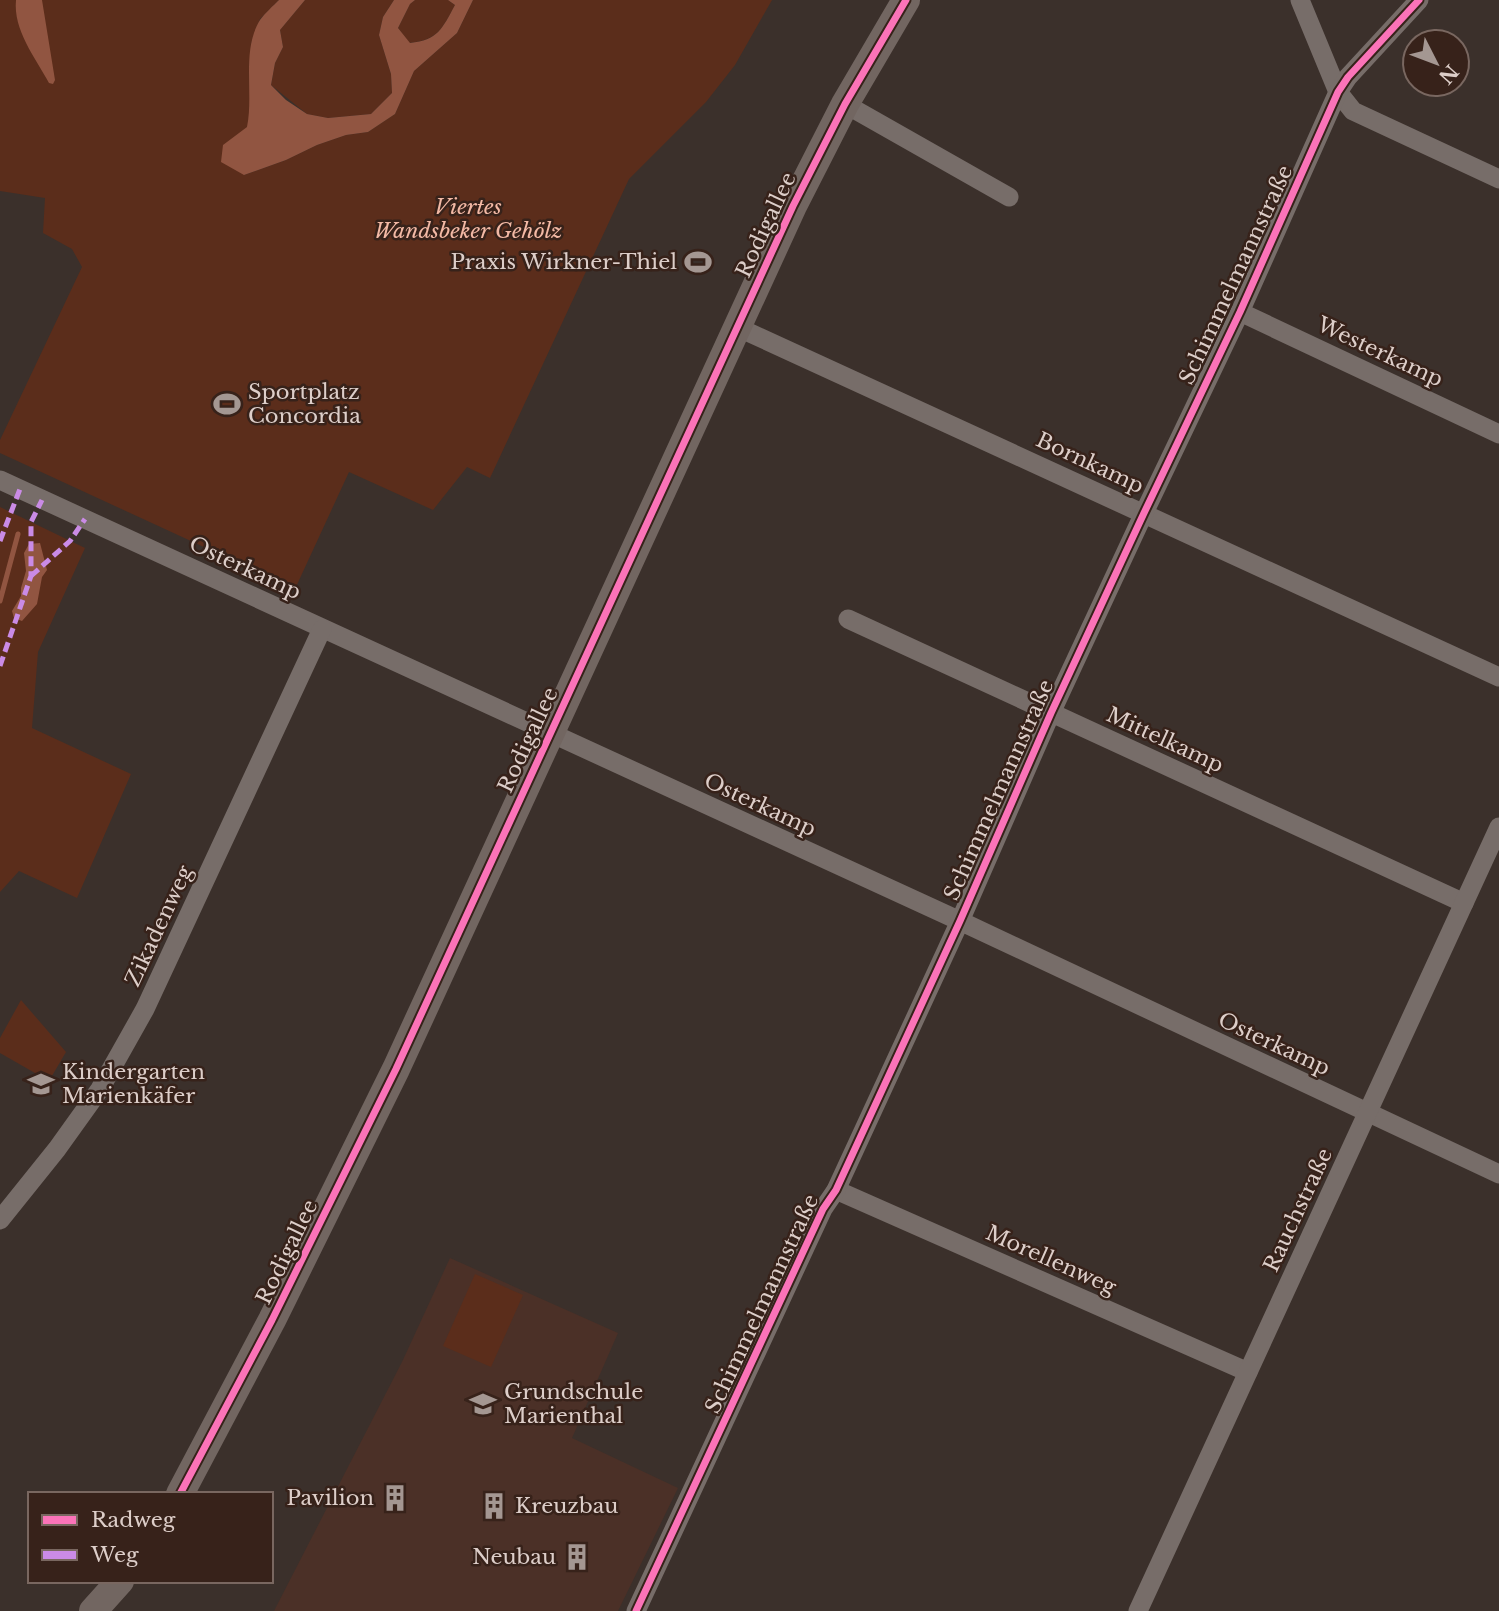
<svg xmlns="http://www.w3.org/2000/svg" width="1499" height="1611" font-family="'Libre Baskerville',serif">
	<rect width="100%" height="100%" fill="#3b302b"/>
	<polygon fill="#4b3027" points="450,1258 618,1333 572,1438 678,1488 618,1611 274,1611 402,1362"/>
	<g fill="#5b2d1b">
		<polygon points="0,0 279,0 260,19 252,40 249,67 251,109 244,175 286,160 317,145 346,135 368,132 395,114 414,71 457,33 473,0 772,0 735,65 706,102 629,179 490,478 467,467 433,510 349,472 295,589 0,453 0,440 82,267 72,249 43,233 45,198 0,191"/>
		<polygon points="305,0 394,0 383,17 379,35 391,74 392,93 371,114 328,118 307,114 271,85 275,63 283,47 280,30"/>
		<path d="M415,0H448L455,5C442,29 438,40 409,43L398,28L410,4Z"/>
		<polygon points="0,507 85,548 38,652 32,728 131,774 77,898 19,871 0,892"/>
		<polygon points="21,1000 66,1052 49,1081 0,1053 0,1038"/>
		<polygon points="475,1274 523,1295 491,1367 443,1346"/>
	</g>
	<g fill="#915541">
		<path d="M16,0H42L55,80L53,84L49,83C35,57 13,30 16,0Z"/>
		<path d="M279,0H305L280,30L283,47L275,63L271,85L286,100L307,114L328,118L371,114L392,93L391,74L379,35L383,17L394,0H415L410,4L398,28L410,43C438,40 442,29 455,5L448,0H473L457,33L414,71L395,114L368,132L346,135L317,145L286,160L244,175L221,162L223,145L247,127C254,93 241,51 260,20C265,13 273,6 279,0Z"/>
		<polygon points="40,543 47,570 42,577 37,604 22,621 14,618 12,611 21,596 21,588 26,571 24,553 29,544"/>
	</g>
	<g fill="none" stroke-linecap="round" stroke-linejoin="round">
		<polyline stroke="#915541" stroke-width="5" points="0,601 18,534"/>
		<g stroke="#776d69" stroke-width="19">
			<polyline points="1300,0 1338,92 1353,111 1499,179"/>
			<polyline points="845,104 1009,197"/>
			<polyline points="1240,312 1499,434"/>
			<polyline points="737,327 1499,677"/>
			<polyline points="0,480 960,921 1499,1174"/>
			<polyline points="848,619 1464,903"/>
			<polyline points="836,1190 1248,1372"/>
			<polyline points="0,1220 57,1149 100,1089 145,1009 322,629"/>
			<polyline points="636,1611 823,1209 836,1190 960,921 1051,713 1144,513 1240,312 1338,92 1348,77 1419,0"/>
			<polyline points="1138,1611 1499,827"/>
		</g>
		<g stroke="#726661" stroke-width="28">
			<polyline points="180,1494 272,1320 396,1069 793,206 845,104 906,0"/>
			<polyline points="93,1611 120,1581"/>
		</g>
		<g stroke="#ca8be6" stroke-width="5" stroke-dasharray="10 5" stroke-linecap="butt">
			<polyline points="0,541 20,489"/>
			<polyline points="31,576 70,541 85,519"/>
			<polyline points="0,666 31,576 31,522 42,500"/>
		</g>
		<defs>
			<g id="cycleway">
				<polyline points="180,1494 272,1320 396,1069 793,206 845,104 906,0"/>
				<polyline points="636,1611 823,1209 836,1190 960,921 1051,713 1144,513 1240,312 1338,92 1348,77 1419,0"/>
			</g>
		</defs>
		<use href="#cycleway" stroke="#37221a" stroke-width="11"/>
		<use href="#cycleway" stroke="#fb73b8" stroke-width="7"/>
	</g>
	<defs>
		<symbol id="stadium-bare" viewBox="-9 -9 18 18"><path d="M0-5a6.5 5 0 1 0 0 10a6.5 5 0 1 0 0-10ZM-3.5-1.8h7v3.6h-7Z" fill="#a49792" stroke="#37221a" stroke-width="2.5" paint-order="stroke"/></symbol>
		<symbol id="school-bare" viewBox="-9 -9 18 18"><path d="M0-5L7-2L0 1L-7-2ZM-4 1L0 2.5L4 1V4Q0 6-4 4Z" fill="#a49792" stroke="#37221a" stroke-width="2.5" paint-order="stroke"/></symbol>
		<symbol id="building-bare" viewBox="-9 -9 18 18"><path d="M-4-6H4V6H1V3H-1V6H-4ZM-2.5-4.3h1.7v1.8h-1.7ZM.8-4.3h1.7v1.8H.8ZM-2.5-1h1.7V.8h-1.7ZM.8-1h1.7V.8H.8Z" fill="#a49792" stroke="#37221a" stroke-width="2.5" paint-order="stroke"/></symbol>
	</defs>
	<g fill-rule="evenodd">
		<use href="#stadium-bare" x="679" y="243" width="38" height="38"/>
		<use href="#stadium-bare" x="208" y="385" width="38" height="38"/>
		<use href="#school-bare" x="22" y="1065" width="38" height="38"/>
		<use href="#school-bare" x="464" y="1385" width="38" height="38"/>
		<use href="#building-bare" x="376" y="1479" width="38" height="38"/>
		<use href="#building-bare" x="475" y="1487" width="38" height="38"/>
		<use href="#building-bare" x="558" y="1538" width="38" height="38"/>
	</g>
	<g text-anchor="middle" stroke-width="5" stroke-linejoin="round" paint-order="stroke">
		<g font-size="21" font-style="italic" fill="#f3b9a5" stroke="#37221a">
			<text x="468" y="214">Viertes<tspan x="468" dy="24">Wandsbeker Gehölz</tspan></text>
		</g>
		<g font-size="21" fill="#ddcec9" stroke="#37221a">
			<text transform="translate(766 225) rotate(-65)" y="7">Rodigallee</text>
			<text transform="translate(1236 275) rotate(-65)" y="7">Schimmelmannstraße</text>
			<text transform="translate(1380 352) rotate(25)" y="7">Westerkamp</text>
			<text transform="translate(1090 463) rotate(25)" y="7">Bornkamp</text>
			<text transform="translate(245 568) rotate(25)" y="7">Osterkamp</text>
			<text transform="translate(528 740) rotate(-65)" y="7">Rodigallee</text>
			<text transform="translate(1165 740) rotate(25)" y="7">Mittelkamp</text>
			<text transform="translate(999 790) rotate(-66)" y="7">Schimmelmannstraße</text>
			<text transform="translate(760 805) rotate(25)" y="7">Osterkamp</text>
			<text transform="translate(159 926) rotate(-65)" y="7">Zikadenweg</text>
			<text transform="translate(1274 1044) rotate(25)" y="7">Osterkamp</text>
			<text transform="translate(1298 1210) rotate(-65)" y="7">Rauchstraße</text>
			<text transform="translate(287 1252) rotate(-64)" y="7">Rodigallee</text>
			<text transform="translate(1051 1260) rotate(24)" y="7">Morellenweg</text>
			<text transform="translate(762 1304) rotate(-65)" y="7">Schimmelmannstraße</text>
		</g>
		<g font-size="21" fill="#ddcec9" stroke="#37221a" text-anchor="start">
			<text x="677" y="269" text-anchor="end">Praxis Wirkner-Thiel</text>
			<text x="248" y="399">Sportplatz<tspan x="248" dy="24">Concordia</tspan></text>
			<text x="62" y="1079">Kindergarten<tspan x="62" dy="24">Marienkäfer</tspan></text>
			<text x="504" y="1399">Grundschule<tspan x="504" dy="24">Marienthal</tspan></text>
			<text x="374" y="1505" text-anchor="end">Pavilion</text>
			<text x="515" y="1513">Kreuzbau</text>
			<text x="556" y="1564" text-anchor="end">Neubau</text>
		</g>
	</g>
	<rect x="28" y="1492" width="245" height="91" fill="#37221a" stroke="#796760" stroke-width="2"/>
	<rect x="42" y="1515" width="35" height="10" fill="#fb73b8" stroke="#796760" stroke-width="2"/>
	<text x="91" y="1527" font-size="21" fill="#ddcec9">Radweg</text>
	<rect x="42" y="1550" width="35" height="10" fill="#ca8be6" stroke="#796760" stroke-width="2"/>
	<text x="91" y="1562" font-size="21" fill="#ddcec9">Weg</text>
	<g transform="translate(1436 63) rotate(132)"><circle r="33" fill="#37221a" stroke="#796760" stroke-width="2"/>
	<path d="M0-5L12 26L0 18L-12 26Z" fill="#a49792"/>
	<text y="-10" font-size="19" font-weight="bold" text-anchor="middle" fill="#ddcec9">N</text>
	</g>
</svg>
